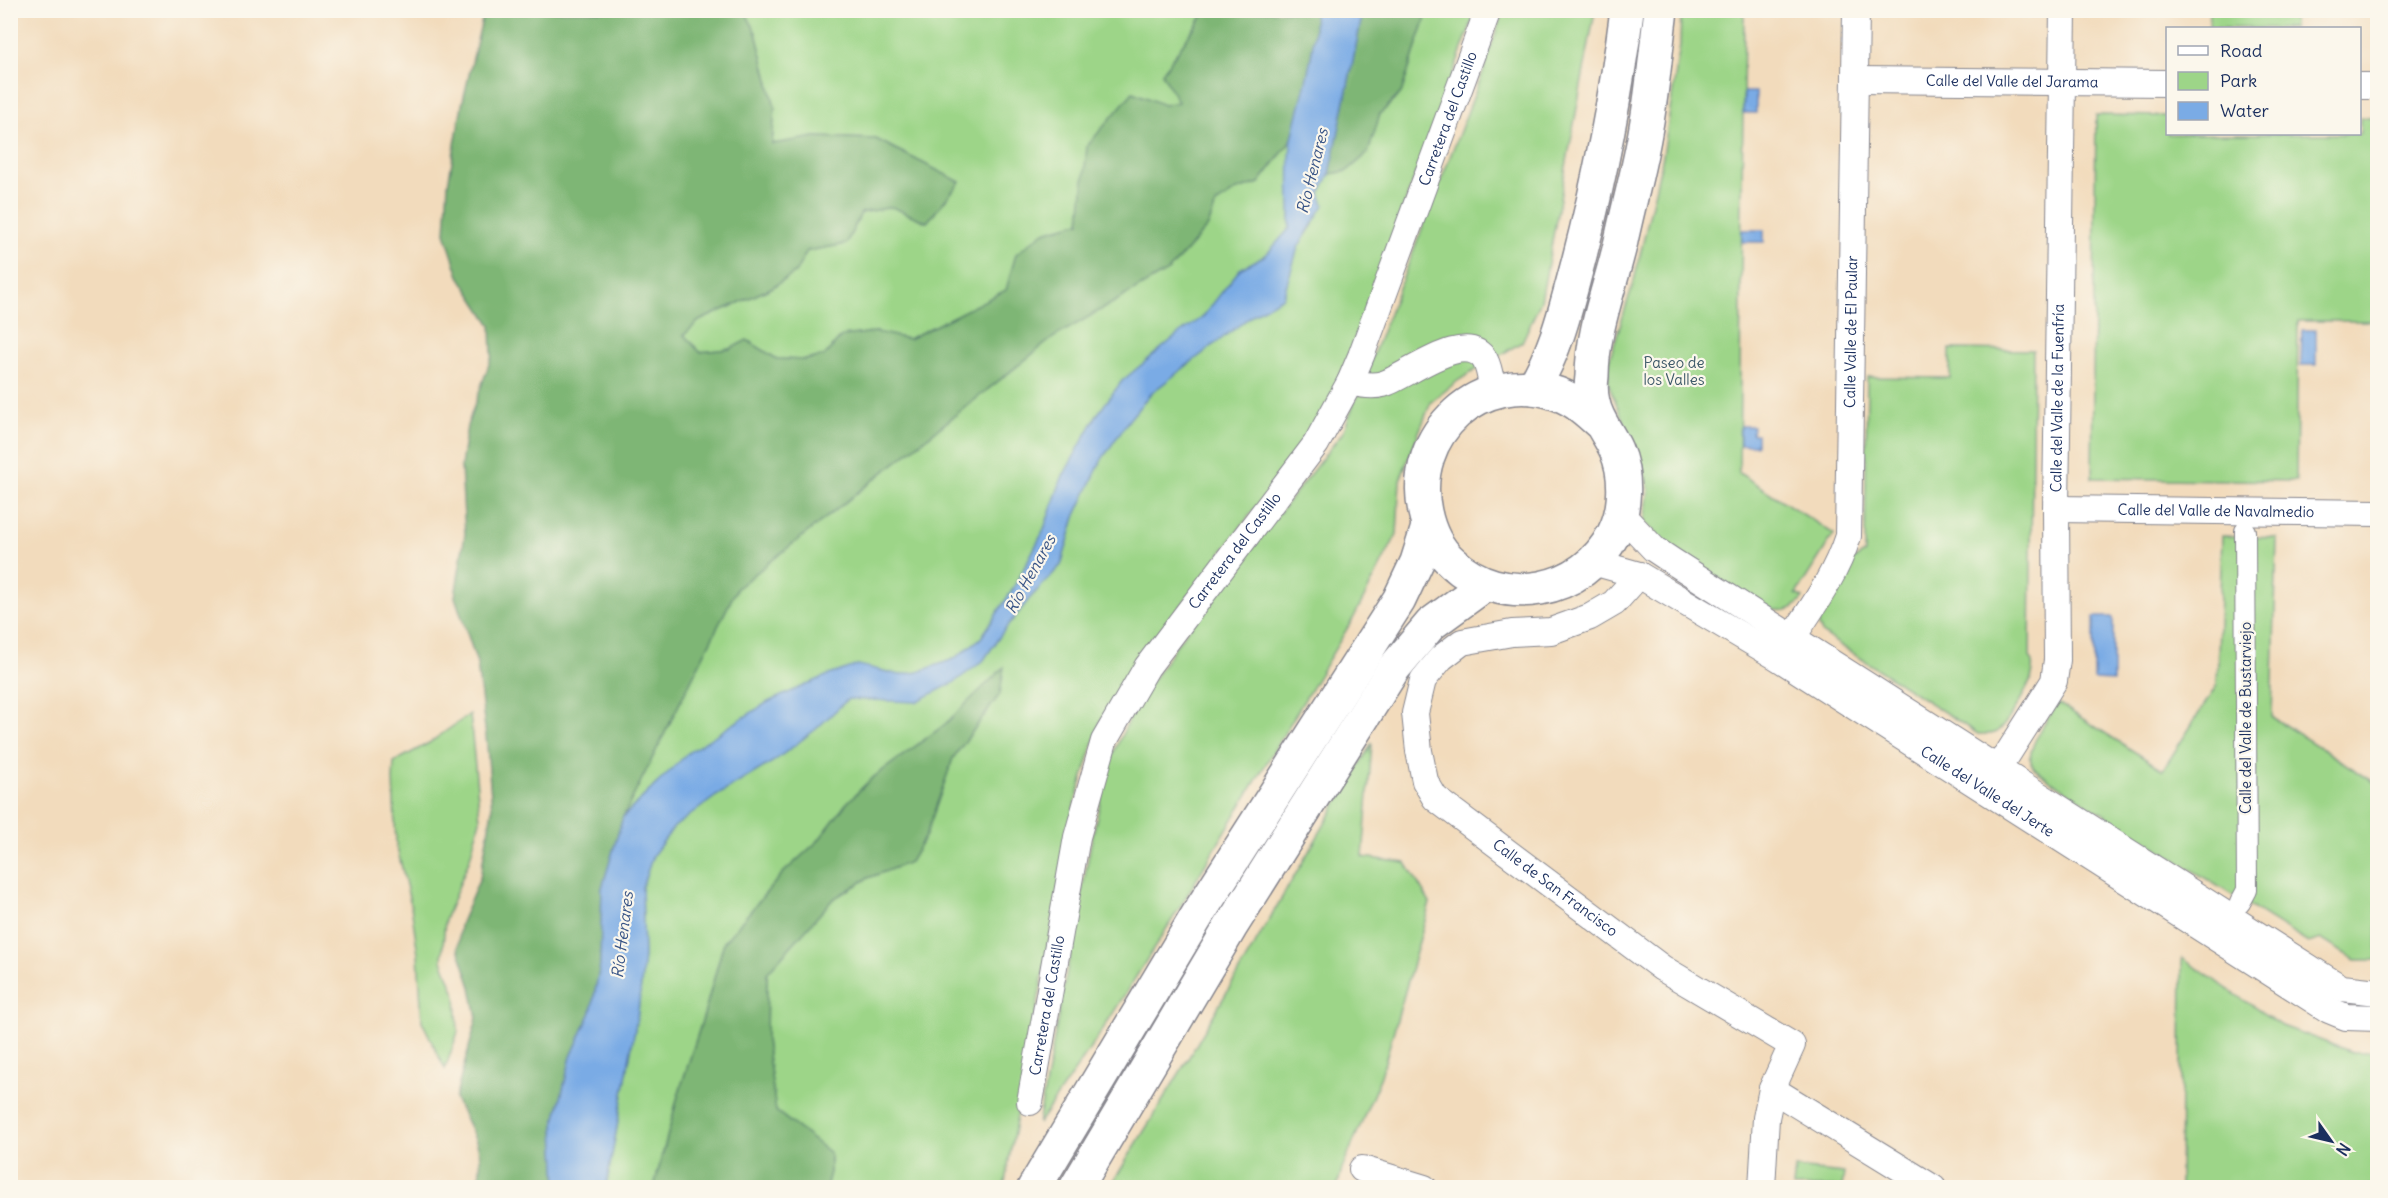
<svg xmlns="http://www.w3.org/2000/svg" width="2388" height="1198" font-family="Delius,sans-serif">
	<rect width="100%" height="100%" fill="#fbf7ec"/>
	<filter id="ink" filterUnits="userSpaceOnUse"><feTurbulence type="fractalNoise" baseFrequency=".0167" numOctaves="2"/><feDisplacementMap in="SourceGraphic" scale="12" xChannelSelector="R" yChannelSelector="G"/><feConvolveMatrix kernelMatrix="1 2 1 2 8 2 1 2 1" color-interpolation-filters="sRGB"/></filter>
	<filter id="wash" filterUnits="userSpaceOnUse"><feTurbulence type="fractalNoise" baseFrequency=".008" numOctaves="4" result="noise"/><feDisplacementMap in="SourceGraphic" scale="24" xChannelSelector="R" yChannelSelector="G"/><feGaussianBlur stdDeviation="1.35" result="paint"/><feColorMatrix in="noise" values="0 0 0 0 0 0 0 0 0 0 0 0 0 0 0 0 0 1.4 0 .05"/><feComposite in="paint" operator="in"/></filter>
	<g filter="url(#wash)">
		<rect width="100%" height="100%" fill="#f2dbbc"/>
		<g fill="#9dd588" stroke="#5c8273" stroke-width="1.5">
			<polygon points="745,11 1202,11 1202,17 1162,73 1179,102 1164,105 1080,222 1044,232 1007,290 908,339 876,332 842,336 824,356 805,360 777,359 747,340 730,349 700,352 684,335 699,321 771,288 795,273 807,251 846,244 861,213 892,207 927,222 960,182 876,139 815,137 772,145 775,107 756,33"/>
			<polygon points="1428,11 1476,11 1342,373 1315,429 1131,672 1100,722 1074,806 1004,1187 826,1187 830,1172 830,1153 776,1111 766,1040 767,973 833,899 868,878 910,862 926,835 953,758 1000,694 943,726 871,779 846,804 818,841 783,873 724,942 704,1015 678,1096 654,1187 606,1188 638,1012 644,956 642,887 653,855 674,827 716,796 774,761 816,729 848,699 879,700 983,661 1002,633 1030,598 1061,565 1075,517 1102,459 1128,421 1150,394 1255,313 1283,297 1298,247 1313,225 1320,193 1330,174 1347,171 1368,153 1380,114 1401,93"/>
			<polygon points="1503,11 1595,11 1541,301 1522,342 1459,380 1431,402 1400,480 1397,534 1353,619 1177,912 1096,1040 1038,1124 1091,843 1109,763 1134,708 1179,641 1343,432 1483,72"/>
			<path d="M1681,11H1744L1739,473L1834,534L1796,594L1803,598C1792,613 1781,612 1765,608L1673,550L1644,522L1649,489L1640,462L1608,383L1610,357L1634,281L1663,156L1680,45Z"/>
			<polygon points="2210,11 2293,11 2293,28 2209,28"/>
			<polygon points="2096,115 2167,116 2168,134 2360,134 2360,118 2377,118 2377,321 2298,321 2296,481 2092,478"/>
			<polygon points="1291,141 1290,228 1266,255 1240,269 1202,318 1180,333 1122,381 1097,415 1062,478 1043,532 1013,589 981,638 954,659 918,672 900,675 858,665 656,784 623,817 737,588 1054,337 1169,270 1208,226 1216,204 1237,190 1259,183"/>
			<path d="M1950,349L2033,350L2030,657C2034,662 2034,669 2032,675C2030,686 2006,726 1997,732C1991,735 1984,734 1978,734L1823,634L1819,626V614L1851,561L1865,553L1867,377L1950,378Z"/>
			<path d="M2222,536L2277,538L2272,717L2377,784V960H2355L2321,939L2308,943L2051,781C2045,776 2037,772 2033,766C2022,752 2050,716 2058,703L2163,770L2217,685Z"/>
			<polygon points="470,714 480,820 470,858 445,920 442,960 456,996 458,1032 445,1069 422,1021 418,954 411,906 396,843 393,780 394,762 429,743"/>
			<polygon points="1372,743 1363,857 1406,863 1430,903 1381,1076 1342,1169 1337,1187 1110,1187 1185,1064"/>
			<polygon points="2182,958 2282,1026 2352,1052 2377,1052 2377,1187 2180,1187"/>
			<polygon points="1795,1168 1844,1173 1842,1187 1793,1187"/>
		</g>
		<g fill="#7eb674" stroke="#4c7269" stroke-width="1.5">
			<path d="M484,11H745L756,33L775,107L772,144L815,137L876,139L960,182L927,222L892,207L861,213L846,244L807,251L795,273L771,288L699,321L684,335L700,352L730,349L747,340L777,359L805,360L824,356L842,336L876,332L909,339L1006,290L1016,254L1044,232L1080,222L1087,146L1133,92L1164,105L1178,102L1162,73L1202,17V11H1314L1316,28L1304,97L1291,141L1259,183L1237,190L1216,204L1208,226L1169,270L1054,337L737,588L623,817L602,888L600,966L591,1012L571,1057L554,1126L557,1187H476C489,1153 471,1130 455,1099L477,1018L471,987L458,948L460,925L480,878L492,810L487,745L477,663L455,597L465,534L461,466L467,426L492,356L491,325L459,276L445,233L448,184L462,105Z"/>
			<polygon points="1363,11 1428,11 1401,93 1380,114 1368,153 1347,171 1330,174"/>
			<polygon points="1004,667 1000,694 953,758 926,835 910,862 868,878 833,899 767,973 766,1040 776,1111 830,1153 830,1172 826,1187 654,1187 678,1096 704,1015 724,942 783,873 818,841 846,804 871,779 943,726"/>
		</g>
		<g fill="#7aabe5" stroke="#4a6da2" stroke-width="1.5">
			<path d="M1314,11H1363L1330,174L1320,193L1324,205L1298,247L1283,297L1255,313L1150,394L1128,421L1102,459L1075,517L1061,565L1030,598L1002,633L983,661L953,683L916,702L848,699L816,729L774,761L716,796L674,827L653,855L642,887L644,956L638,1012L606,1187H557L554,1126L571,1057L591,1012L600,966L602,888L623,817L689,752L768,702L826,676L858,665L900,675L918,672L954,659L981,638L1013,589L1043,532L1062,478L1097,415L1122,381L1180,333L1202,318L1240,269L1266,255L1290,228C1291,203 1287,162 1292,139C1301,96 1317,54 1314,11Z"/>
			<polygon points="1744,92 1756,92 1756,113 1743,113"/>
			<rect x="1742" y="230" width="22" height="12"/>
			<polygon points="2302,330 2316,330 2316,365 2301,365"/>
			<polygon points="1740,426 1753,426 1752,434 1757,434 1757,445 1740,445"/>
			<polygon points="2094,617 2113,617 2113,681 2094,680"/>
		</g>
	</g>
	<g filter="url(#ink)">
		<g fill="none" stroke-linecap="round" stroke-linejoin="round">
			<defs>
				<polyline id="pedestrian" points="2240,903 2247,890 2245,531"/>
				<g id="minor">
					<path id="s1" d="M1856,80L2168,83"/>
					<polyline points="2360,86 2378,86"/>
					<path d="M1350,382C1361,385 1372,387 1383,384C1407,377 1465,328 1485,360C1490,369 1491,382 1493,392"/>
					<path id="s2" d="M2056,509L2378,513"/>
					<polyline points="1621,514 1654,549 1672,561 2327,979 2342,988 2378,992"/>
					<path id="s3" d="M1593,562L1639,575L1777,657L2329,1010L2346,1017L2378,1018"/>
					<path id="s4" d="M1639,575L1614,603L1590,617L1551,631L1512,633L1462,642L1441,658L1423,680L1415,713L1419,751L1425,781L1435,798L1662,968L1792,1045L1772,1089L1766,1118L1762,1188"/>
					<path id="s5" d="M1792,638C1814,605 1836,574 1848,536L1856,10"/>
					<path id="s6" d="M1996,767L2007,755L2054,681L2057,660L2056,509L2063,10"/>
					<polyline points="1772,1089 1933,1188"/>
					<path id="s7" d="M1030,1102L1077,837L1104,741L1147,667L1316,444L1350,382L1361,356L1488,10"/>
					<polyline points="1362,1169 1424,1188"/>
				</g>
				<g id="secondary">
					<path d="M1533,388C1557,349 1566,307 1578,263C1600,179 1616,97 1627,10"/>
					<path d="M1601,424C1588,412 1575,400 1558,394C1481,366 1408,434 1425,512C1429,531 1437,549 1452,562C1501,609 1584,594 1614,533C1626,509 1627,475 1616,450C1609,434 1596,420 1593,402C1591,394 1591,384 1592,376C1592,331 1611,285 1621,241C1629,203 1640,165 1646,127C1653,88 1656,49 1661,10"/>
					<polyline points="1034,1188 1200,911 1399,600 1417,562 1428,527"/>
					<polyline points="1076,1188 1230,928 1394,668 1431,624 1486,584"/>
				</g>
			</defs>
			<use href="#pedestrian" stroke="#86858d" stroke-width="22"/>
			<use href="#minor" stroke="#86858d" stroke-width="28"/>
			<use href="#secondary" stroke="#86858d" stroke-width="36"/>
			<use href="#pedestrian" stroke="#fff" stroke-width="20"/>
			<use href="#minor" stroke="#fff" stroke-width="26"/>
			<use href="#secondary" stroke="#fff" stroke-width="33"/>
		</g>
	</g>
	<g text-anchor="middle" stroke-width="4.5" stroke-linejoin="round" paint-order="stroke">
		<g font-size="15" fill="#1b2f5e" stroke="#fbf7ec">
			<text dy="5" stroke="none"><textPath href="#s1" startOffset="156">Calle del Valle del Jarama</textPath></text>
			<text dy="5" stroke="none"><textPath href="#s7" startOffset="1086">Carretera del Castillo</textPath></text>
			<text dy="5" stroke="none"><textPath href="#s5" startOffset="321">Calle Valle de El Paular</textPath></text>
			<text dy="5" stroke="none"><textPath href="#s6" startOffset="387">Calle del Valle de la Fuenfría</textPath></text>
			<text dy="5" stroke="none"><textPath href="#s2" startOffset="160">Calle del Valle de Navalmedio</textPath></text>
			<text dy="5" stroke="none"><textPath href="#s7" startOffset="600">Carretera del Castillo</textPath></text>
			<text transform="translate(2246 718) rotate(-90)" y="5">Calle del Valle de Bustarviejo</text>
			<text dy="5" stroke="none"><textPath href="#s3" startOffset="458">Calle del Valle del Jerte</textPath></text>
			<text dy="5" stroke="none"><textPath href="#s4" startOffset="524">Calle de San Francisco</textPath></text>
			<text dy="5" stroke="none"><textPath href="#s7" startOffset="98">Carretera del Castillo</textPath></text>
		</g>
		<g font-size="15" fill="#3c5868" stroke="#fbf7ec">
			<text x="1674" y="368">Paseo de<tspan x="1674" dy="17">los Valles</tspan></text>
		</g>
		<g font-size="16" font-style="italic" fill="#385486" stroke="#fbf7ec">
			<text transform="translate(1312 171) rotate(-76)" y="6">Río Henares</text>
			<text transform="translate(1030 574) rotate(-61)" y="6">Río Henares</text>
			<text transform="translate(622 935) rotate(-83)" y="6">Río Henares</text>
		</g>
	</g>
	<rect width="2388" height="1198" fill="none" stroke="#fbf7ec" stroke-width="36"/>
	<rect x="2166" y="27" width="195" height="108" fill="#fbf7ec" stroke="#a1a7b3" stroke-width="1.5"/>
	<rect x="2178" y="46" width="30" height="9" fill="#ffffff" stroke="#a1a7b3" stroke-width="1.5"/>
	<text x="2220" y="57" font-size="18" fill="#1b2f5e">Road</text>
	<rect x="2178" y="72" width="30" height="18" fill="#9dd588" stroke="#a1a7b3" stroke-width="1.5"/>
	<text x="2220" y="87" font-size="18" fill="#1b2f5e">Park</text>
	<rect x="2178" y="102" width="30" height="18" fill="#7aabe5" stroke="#a1a7b3" stroke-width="1.5"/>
	<text x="2220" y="117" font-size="18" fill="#1b2f5e">Water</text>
	<g transform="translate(2331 1141) rotate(124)" stroke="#fbf7ec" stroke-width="4.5" paint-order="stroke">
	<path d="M0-4.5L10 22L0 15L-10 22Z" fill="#1b2f5e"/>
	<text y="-9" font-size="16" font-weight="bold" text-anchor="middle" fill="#1b2f5e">N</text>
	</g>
</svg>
